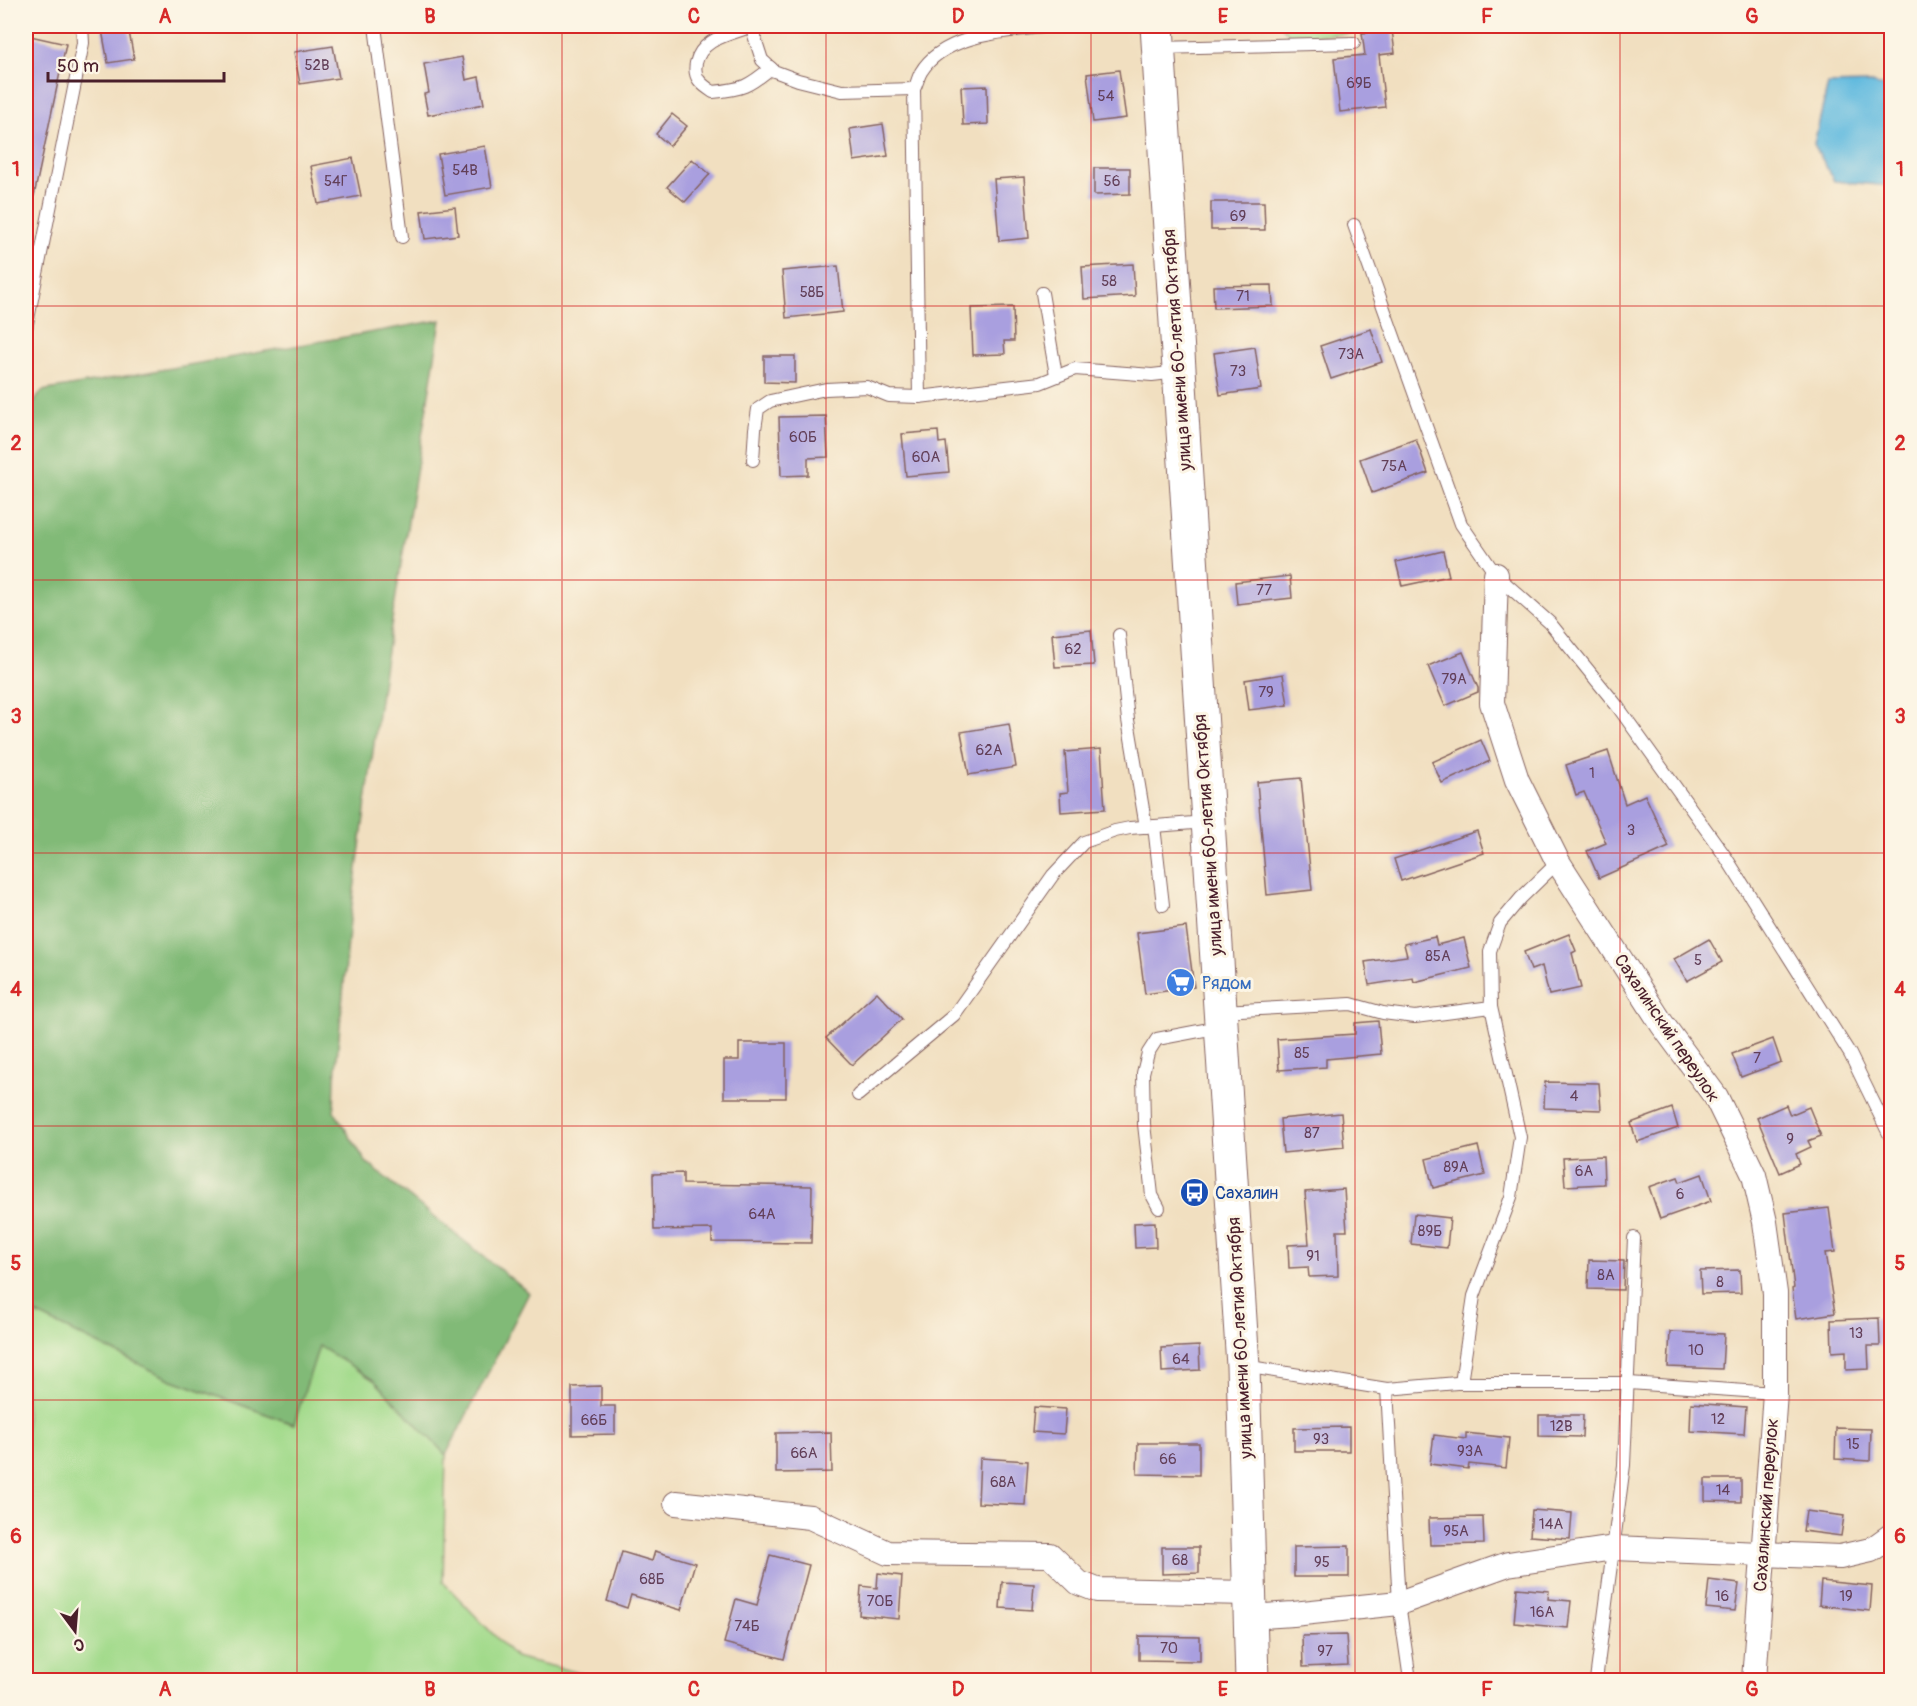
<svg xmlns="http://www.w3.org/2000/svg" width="1917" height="1706" font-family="Pangolin,sans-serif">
	<rect width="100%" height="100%" fill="#fcf5e5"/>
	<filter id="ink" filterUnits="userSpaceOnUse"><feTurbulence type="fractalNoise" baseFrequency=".0167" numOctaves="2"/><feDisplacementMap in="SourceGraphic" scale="12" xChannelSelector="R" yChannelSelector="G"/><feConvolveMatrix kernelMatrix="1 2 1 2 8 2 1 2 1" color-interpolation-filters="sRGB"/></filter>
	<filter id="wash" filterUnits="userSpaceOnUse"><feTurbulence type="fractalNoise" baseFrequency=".008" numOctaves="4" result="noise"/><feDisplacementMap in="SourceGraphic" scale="24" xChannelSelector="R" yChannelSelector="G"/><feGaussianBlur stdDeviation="1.35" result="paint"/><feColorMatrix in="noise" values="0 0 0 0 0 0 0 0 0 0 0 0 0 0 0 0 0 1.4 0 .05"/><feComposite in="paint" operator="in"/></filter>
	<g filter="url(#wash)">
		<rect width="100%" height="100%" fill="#f1dfc0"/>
		<g fill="#a2da8b" stroke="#767c5b" stroke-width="1.5">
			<polygon points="1281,26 1403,26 1402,30 1291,37"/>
			<polygon points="26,1309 170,1379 293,1424 319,1345 374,1380 446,1455 443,1582 515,1657 608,1680 26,1680"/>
		</g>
		<polygon fill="#81ba77" stroke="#666c51" stroke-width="1.5" points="441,320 385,663 350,920 335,1079 334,1111 366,1162 529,1293 446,1455 374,1380 319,1346 294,1424 170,1379 26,1309 26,414 42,391"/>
		<polygon fill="#61badf" stroke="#566c85" stroke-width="1.5" points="1871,83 1891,88 1891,186 1834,181 1814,144 1828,84"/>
		<g id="blocks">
			<g fill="#a99fdf">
				<polygon points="128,26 134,59 108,63 102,30"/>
				<polygon points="1392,30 1395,53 1379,55 1385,107 1340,112 1334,58 1365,55 1362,33"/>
				<polygon points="26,35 66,44 34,196 26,195"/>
				<polygon points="333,46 339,78 300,84 294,52"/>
				<polygon points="462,57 466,80 479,77 484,104 428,115 424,94 429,93 424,64"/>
				<polygon points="1119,70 1126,118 1093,122 1087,74"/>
				<polygon points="987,86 988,124 963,125 961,87"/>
				<polygon points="672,114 687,126 670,146 656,134"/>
				<polygon points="883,124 888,156 854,161 850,129"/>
				<polygon points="485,146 492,187 445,195 438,154"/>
				<polygon points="353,158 361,196 318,204 311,166"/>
				<polygon points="692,159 710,174 685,202 667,187"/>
				<polygon points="1094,168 1130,168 1130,194 1094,195"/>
				<polygon points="1024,177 1029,238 999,241 994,179"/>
				<polygon points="1211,202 1264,202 1265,230 1211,230"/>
				<polygon points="455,207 458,235 425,239 421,211"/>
				<polygon points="1133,264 1135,296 1084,299 1082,267"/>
				<polygon points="838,266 843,312 786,318 782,271"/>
				<polygon points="1272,285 1273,306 1214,308 1213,286"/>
				<polygon points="1013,307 1014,341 1004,341 1005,354 973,355 971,308"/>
				<polygon points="1371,329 1382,362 1331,379 1320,346"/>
				<polygon points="1255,347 1261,389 1220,395 1214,353"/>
				<polygon points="764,356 795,356 795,383 764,382"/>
				<polygon points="826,416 828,457 808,458 808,475 781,476 779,417"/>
				<polygon points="938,431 939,443 946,442 949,472 906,476 902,434"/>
				<polygon points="1416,439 1428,473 1372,493 1360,459"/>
				<polygon points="1443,551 1449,576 1402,586 1396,562"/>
				<polygon points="1290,576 1292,598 1237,604 1235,582"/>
				<polygon points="1091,630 1094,665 1055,667 1052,634"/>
				<polygon points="1463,652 1478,688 1478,692 1445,706 1428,666"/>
				<polygon points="1283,674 1288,705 1249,710 1245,680"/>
				<polygon points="1009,724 1016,767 969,775 961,732"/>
				<polygon points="1481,740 1490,761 1442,783 1432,762"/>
				<polygon points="1101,749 1105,809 1061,812 1060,793 1068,792 1065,752"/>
				<polygon points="1608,751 1625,804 1645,795 1669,847 1599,878 1587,851 1606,843 1584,792 1576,795 1566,765"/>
				<polygon points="1301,778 1312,890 1267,895 1257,782"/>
				<polygon points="1477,831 1484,853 1401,881 1394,859"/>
				<polygon points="1186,927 1194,987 1145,994 1137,933"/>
				<polygon points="1569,934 1576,951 1572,953 1581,988 1549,995 1542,966 1531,970 1524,952"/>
				<polygon points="1435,937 1437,945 1464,938 1471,968 1414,982 1413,978 1369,985 1365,962 1407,956 1404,944"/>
				<polygon points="1709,939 1722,962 1687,981 1674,959"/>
				<polygon points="877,992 902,1019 852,1065 826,1038"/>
				<polygon points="1378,1021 1381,1054 1326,1059 1326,1067 1279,1070 1277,1039 1355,1034 1355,1023"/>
				<polygon points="1773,1039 1781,1062 1741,1077 1732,1054"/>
				<polygon points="739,1043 786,1043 786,1098 724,1098 724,1060 739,1060"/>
				<polygon points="1545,1082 1599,1083 1601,1110 1544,1108"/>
				<polygon points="1786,1105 1790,1115 1809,1107 1821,1136 1808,1141 1811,1147 1796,1154 1800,1164 1780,1173 1757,1118"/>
				<polygon points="1672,1108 1678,1128 1637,1142 1631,1123"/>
				<polygon points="1341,1113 1344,1147 1283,1153 1280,1119"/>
				<polygon points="1478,1146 1485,1175 1433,1188 1426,1159"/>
				<polygon points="1603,1156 1604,1184 1565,1186 1563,1158"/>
				<polygon points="683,1173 683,1184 812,1186 811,1243 712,1242 712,1229 654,1230 653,1174"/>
				<polygon points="1702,1174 1711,1201 1660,1219 1649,1187 1678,1177 1680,1182"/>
				<polygon points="1344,1189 1347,1231 1337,1231 1338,1276 1309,1277 1308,1267 1289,1268 1288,1245 1309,1244 1305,1192"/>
				<polygon points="1829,1208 1835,1252 1825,1253 1835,1313 1796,1319 1792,1289 1794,1288 1785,1213"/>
				<polygon points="1414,1214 1450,1218 1447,1248 1411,1244"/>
				<polygon points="1155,1222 1156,1247 1135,1248 1134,1223"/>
				<polygon points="1589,1260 1624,1261 1623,1290 1588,1289"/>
				<polygon points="1740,1270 1741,1293 1701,1294 1700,1271"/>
				<polygon points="1879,1318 1880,1346 1868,1346 1869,1369 1846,1370 1846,1351 1832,1352 1831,1320"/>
				<polygon points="1670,1332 1724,1334 1722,1369 1668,1367"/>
				<polygon points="1199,1346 1200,1370 1162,1372 1161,1348"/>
				<polygon points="601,1386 601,1406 615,1406 615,1434 572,1435 572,1387"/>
				<polygon points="1691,1403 1746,1407 1744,1434 1690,1431"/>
				<polygon points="1034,1407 1066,1409 1064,1434 1032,1432"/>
				<polygon points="1539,1415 1583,1415 1582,1437 1539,1436"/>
				<polygon points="1349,1427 1349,1451 1294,1451 1294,1428"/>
				<polygon points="1836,1428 1871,1429 1870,1461 1835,1459"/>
				<polygon points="831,1432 832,1472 776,1473 776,1433"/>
				<polygon points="1466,1433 1509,1438 1506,1468 1469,1464 1468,1469 1430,1464 1434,1435 1466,1439"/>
				<polygon points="1138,1443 1199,1443 1199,1475 1137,1474"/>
				<polygon points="980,1458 1028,1461 1025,1505 978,1503"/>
				<polygon points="1705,1479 1741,1479 1741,1502 1705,1501"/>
				<polygon points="1532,1510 1572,1513 1570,1539 1530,1536"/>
				<polygon points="1806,1511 1844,1516 1841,1536 1803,1531"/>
				<polygon points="1483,1517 1484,1544 1430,1545 1429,1518"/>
				<polygon points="1349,1546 1349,1577 1294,1577 1294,1547"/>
				<polygon points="1162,1547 1199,1547 1199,1573 1162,1574"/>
				<polygon points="655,1551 695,1563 681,1610 631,1595 627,1608 607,1601 622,1552 652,1561"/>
				<polygon points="770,1555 809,1565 784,1659 724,1643 736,1599 757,1605"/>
				<polygon points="878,1573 902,1576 899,1619 859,1615 861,1586 877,1588"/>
				<polygon points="1709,1580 1739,1584 1735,1611 1706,1608"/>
				<polygon points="1821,1581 1872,1586 1870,1611 1819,1605"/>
				<polygon points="1002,1582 1034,1584 1032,1610 1000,1608"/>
				<polygon points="1517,1588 1549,1591 1548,1599 1571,1601 1568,1628 1514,1623"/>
				<polygon points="1346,1635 1348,1665 1303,1667 1302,1636"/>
				<polygon points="1139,1636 1200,1637 1200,1661 1139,1660"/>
			</g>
		</g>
	</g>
	<g filter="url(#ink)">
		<use href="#blocks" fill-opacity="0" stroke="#84625f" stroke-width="1.5"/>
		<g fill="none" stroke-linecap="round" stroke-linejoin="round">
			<defs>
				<g id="lane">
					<polyline points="375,26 402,237"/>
					<polyline points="751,26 762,60 774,71 798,80 842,91 914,89"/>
					<path d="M752,26C731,35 702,37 696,63C693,78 701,84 713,92C743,89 748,87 771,68"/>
					<path d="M1049,26C1009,32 944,33 921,72C918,77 917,84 914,89L919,397L1040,383L1075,369L1152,375L1178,372"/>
					<polyline points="1160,48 1354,43"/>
					<polyline points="1354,225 1461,524 1496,575 1550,623 1618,707 1725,856 1850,1054 1892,1140"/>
					<polyline points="1042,293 1056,375"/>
					<polyline points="26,329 83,43 82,26"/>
					<polyline points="753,460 755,429 758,409 770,401 826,389 867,387 889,396 919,397"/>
					<polyline points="1119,635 1128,720 1146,827"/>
					<polyline points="1154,826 1163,905"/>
					<polyline points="1222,1011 1351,1004 1383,1013 1415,1017 1491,1007"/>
					<polyline points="858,1095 954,1015 1053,875 1084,842 1115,831 1130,828 1206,822"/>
					<polyline points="1159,1208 1152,1195 1144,1124 1143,1073 1148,1053 1157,1039 1220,1027"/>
					<polyline points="1244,1366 1387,1389 1457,1383 1629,1383 1775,1393"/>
					<polyline points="1461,1383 1474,1296 1511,1197 1520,1137 1491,1007 1490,951 1500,923 1521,898 1558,862"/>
					<polyline points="1387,1389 1399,1603 1410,1680"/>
					<polyline points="1596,1680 1624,1465 1634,1238"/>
				</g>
				<g id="street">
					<polyline points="1496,575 1492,703 1517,780 1558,862 1662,1024 1716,1097 1754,1175 1765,1222 1775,1293 1775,1393 1754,1680"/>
					<polyline points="676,1503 810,1517 888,1553 1050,1555 1079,1583 1097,1590 1250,1593"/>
					<polyline points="1250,1617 1293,1614 1399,1603 1508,1564 1614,1548 1840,1557 1871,1550 1892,1535"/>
				</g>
				<polyline id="primary" points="1157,26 1243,1366 1252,1680"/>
			</defs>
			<use href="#lane" stroke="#84625f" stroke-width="14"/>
			<use href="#street" stroke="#84625f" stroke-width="26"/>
			<use href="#primary" stroke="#84625f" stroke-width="35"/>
			<use href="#lane" stroke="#fff" stroke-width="12"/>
			<use href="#street" stroke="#fff" stroke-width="24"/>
			<use href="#primary" stroke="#fff" stroke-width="33"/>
		</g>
	</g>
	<path fill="none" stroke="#d62828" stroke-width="1.5" stroke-opacity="0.55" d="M297,26V1680M562,26V1680M826,26V1680M1091,26V1680M1355,26V1680M1620,26V1680M26,306H1892M26,580H1892M26,853H1892M26,1126H1892M26,1400H1892"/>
	<defs>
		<symbol id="supermarket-disc" viewBox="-11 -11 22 22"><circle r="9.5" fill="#3f7fe0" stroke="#fcf5e5"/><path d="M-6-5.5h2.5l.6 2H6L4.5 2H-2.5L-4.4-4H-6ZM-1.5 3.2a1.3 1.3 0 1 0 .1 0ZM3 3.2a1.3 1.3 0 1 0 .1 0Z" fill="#fff"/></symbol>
		<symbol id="bus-disc" viewBox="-11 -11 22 22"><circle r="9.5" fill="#1a4fb4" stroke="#fcf5e5"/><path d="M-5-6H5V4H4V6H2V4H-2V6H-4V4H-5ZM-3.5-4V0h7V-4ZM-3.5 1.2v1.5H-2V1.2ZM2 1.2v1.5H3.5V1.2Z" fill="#fff"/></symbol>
	</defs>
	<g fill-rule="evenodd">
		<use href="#supermarket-disc" x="1164" y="966" width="33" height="33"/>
		<use href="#bus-disc" x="1178" y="1176" width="33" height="33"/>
	</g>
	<g text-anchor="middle" stroke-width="6" stroke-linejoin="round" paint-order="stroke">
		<g font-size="15" fill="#623f58">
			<text x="317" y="70">52В</text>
			<text x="1359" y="88">69Б</text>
			<text x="1106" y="101">54</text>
			<text x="465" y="175">54В</text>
			<text x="336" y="186">54Г</text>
			<text x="1112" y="186">56</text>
			<text x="1238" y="221">69</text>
			<text x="1109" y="286">58</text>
			<text x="812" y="297">58Б</text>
			<text x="1243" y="301">71</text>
			<text x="1351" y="359">73А</text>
			<text x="1238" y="376">73</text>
			<text x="803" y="442">60Б</text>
			<text x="926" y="462">60А</text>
			<text x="1394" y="471">75А</text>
			<text x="1264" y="595">77</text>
			<text x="1073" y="654">62</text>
			<text x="1454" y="684">79А</text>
			<text x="1266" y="697">79</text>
			<text x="989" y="755">62А</text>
			<text x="1592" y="778">1</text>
			<text x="1631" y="835">3</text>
			<text x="1438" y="961">85А</text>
			<text x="1698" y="965">5</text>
			<text x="1302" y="1058">85</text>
			<text x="1757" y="1063">7</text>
			<text x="1574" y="1101">4</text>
			<text x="1312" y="1138">87</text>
			<text x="1790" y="1144">9</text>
			<text x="1456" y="1172">89А</text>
			<text x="1584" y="1176">6А</text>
			<text x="1680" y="1199">6</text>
			<text x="762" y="1219">64А</text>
			<text x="1430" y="1236">89Б</text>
			<text x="1313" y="1261">91</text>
			<text x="1606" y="1280">8А</text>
			<text x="1720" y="1287">8</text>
			<text x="1856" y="1338">13</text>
			<text x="1696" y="1355">10</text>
			<text x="1181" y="1364">64</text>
			<text x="1718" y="1424">12</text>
			<text x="594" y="1425">66Б</text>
			<text x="1561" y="1431">12В</text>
			<text x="1321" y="1444">93</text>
			<text x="1853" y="1449">15</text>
			<text x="1470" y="1456">93А</text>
			<text x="804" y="1458">66А</text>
			<text x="1168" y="1464">66</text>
			<text x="1003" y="1487">68А</text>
			<text x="1723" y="1495">14</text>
			<text x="1551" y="1529">14А</text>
			<text x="1456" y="1536">95А</text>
			<text x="1180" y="1565">68</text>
			<text x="1322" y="1567">95</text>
			<text x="652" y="1584">68Б</text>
			<text x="1722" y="1601">16</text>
			<text x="1846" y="1601">19</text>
			<text x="880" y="1606">70Б</text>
			<text x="1542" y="1617">16А</text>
			<text x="747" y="1631">74Б</text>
			<text x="1169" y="1653">70</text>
			<text x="1325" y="1656">97</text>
		</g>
		<g font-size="18" fill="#4a1f2b" stroke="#fcf5e5">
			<text transform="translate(1177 350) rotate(-94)" y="6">улица имени 60-летия Октября</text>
			<text transform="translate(1208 835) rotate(-94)" y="6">улица имени 60-летия Октября</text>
			<text transform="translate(1667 1028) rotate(56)" y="6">Сахалинский переулок</text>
			<text transform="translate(1240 1338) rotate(-93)" y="6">улица имени 60-летия Октября</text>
			<text transform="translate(1766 1505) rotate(-86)" y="6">Сахалинский переулок</text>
		</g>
		<g font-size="18" fill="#366cbe" stroke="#fcf5e5" text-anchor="start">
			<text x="1202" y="989">Рядом</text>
		</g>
		<g font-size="18" fill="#164399" stroke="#fcf5e5" text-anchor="start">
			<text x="1215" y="1199">Сахалин</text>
		</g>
	</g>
	<rect width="1917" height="1706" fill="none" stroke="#fcf5e5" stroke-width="66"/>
	<g transform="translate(75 1631) rotate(164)" stroke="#fcf5e5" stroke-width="4.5" paint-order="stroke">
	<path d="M0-4.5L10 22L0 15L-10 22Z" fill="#4a1f2b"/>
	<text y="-9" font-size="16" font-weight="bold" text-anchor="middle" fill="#4a1f2b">С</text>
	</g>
	<path d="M48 72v9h176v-9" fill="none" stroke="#4a1f2b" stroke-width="3"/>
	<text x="57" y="72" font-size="18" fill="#4a1f2b" stroke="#fcf5e5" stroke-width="4.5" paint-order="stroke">50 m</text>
	<rect x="33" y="33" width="1851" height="1640" fill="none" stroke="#d62828" stroke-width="2"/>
	<g font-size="20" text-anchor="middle" font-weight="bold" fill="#d62828">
		<text x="165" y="23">A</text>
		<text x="430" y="23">B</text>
		<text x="694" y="23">C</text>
		<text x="958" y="23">D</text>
		<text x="1223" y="23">E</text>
		<text x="1487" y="23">F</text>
		<text x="1752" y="23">G</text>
		<text x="16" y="176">1</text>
		<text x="1900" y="176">1</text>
		<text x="16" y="450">2</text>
		<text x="1900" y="450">2</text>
		<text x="16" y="723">3</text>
		<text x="1900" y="723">3</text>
		<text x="16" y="996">4</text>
		<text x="1900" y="996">4</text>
		<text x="16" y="1270">5</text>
		<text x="1900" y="1270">5</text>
		<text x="16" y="1543">6</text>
		<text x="1900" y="1543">6</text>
		<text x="165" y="1696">A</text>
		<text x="430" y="1696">B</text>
		<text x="694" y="1696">C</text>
		<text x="958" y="1696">D</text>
		<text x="1223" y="1696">E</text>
		<text x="1487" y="1696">F</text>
		<text x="1752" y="1696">G</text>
	</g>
</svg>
